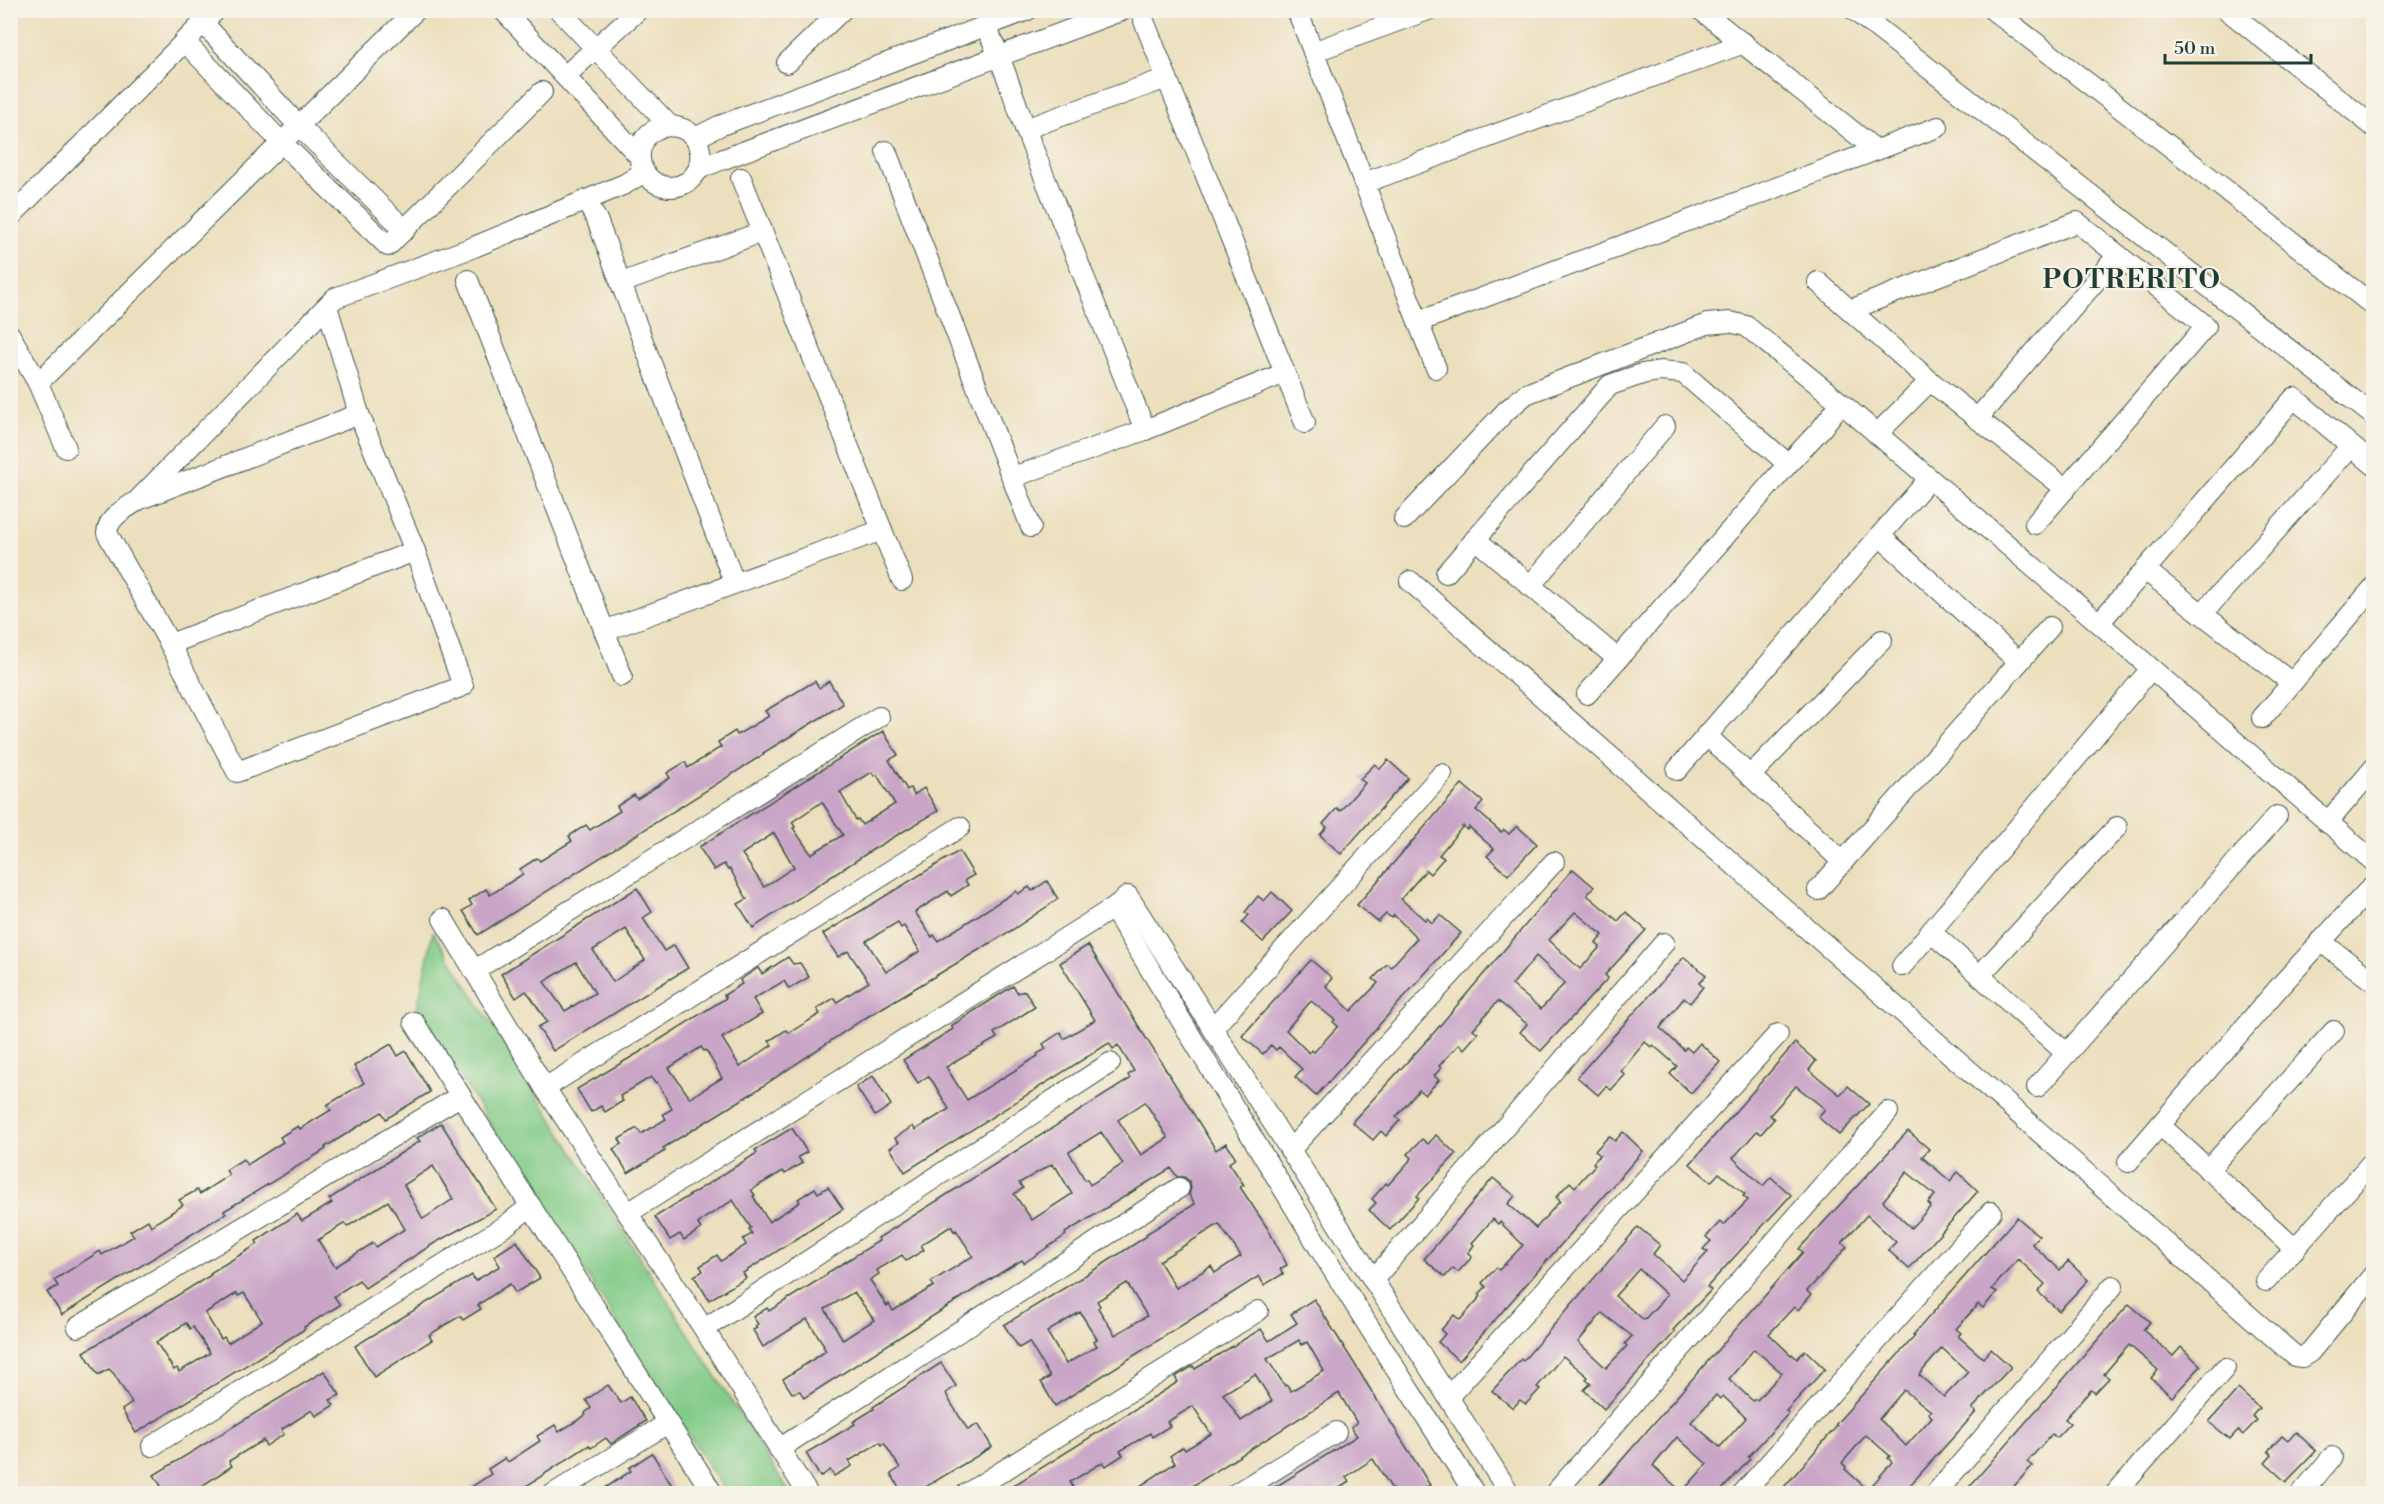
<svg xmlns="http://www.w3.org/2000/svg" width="2384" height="1504" font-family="'Libre Bodoni',serif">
	<rect width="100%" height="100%" fill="#f7f3e8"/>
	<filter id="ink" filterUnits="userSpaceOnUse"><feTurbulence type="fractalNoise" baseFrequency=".0167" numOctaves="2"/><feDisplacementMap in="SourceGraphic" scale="12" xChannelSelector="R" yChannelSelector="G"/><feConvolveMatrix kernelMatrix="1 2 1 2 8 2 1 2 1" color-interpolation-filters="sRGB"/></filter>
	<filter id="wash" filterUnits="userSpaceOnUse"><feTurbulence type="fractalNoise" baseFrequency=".008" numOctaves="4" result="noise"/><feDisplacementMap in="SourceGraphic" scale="24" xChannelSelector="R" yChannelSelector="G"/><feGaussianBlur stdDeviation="1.35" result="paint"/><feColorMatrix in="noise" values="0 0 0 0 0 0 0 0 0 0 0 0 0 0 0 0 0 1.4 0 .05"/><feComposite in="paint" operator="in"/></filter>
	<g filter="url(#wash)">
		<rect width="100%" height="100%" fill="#ecdfbd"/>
		<polygon fill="#82cb88" stroke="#50845e" stroke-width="1.5" points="433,932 790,1493 726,1493 417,1009"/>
		<g id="blocks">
			<g fill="#c9a5c7" fill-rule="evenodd">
				<polygon points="815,681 819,688 829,681 843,704 763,753 764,754 478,935 463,911 472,905 469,900 486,889 490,895 523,874 520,869 537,858 540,861 572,841 569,836 586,825 590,830 620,811 617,806 634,795 637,799 670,778 667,773 685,762 688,768 721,747 718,742 735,731 737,735 769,716 765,711"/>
				<path d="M883,731L898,755L889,760L907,790L910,788L914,795L924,788L938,811L872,850L753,928L738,904L747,899L730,869L728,870L724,864L714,870L699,847ZM872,772L874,776L877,775L895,804L862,825L858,819L856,820L840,792ZM822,802L843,835L811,854L793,828L795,827L792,822ZM774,833L794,867L764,887L742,854Z"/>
				<polygon points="1388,760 1408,778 1341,854 1320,835 1327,827 1323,824 1337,808 1340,811 1365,783 1360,779 1375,764 1380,769"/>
				<path d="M1462,784L1483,802L1476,810L1501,832L1504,830L1509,834L1517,826L1537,844L1508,875L1487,856L1494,849L1469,827L1467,830L1463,826L1439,855L1444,858L1430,874L1426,870L1401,899L1425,920L1427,918L1432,923L1440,915L1461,933L1316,1096L1295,1077L1302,1069L1279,1047L1276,1050L1271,1045L1263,1054L1242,1036L1311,960L1332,978L1326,986L1351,1011L1378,983L1373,979L1387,964L1391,967L1417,938L1394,915L1392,918L1386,914L1378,922L1357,905ZM1311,1001L1335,1020L1333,1022L1338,1026L1314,1052L1311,1050L1309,1053L1286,1030Z"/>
				<path d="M959,851L974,875L965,880L968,885L951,896L948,891L915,912L932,937L934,935L938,941L1016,891L1018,894L1029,887L1032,891L1047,881L1058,899L1012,930L862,1020L751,1094L663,1148L665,1151L628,1173L613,1149L622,1144L619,1139L637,1128L641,1134L666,1119L663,1114L672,1109L657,1082L655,1083L651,1077L620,1096L623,1101L605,1112L601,1106L591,1112L577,1089L640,1052L726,998L724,995L742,984L740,980L758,968L762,974L788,957L793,964L800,963L809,977L789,989L784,981L753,999L762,1014L722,1038L740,1067L772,1045L769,1041L786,1030L789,1033L820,1014L817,1009L834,998L837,1002L869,982L848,951L838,957L823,934ZM898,922L901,928L904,926L920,951L886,972L866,941ZM701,1047L704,1051L706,1050L722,1078L690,1098L669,1068Z"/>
				<path d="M1573,869L1594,887L1587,895L1612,916L1618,921L1626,912L1646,930L1605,975L1608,978L1541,1051L1520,1032L1527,1024L1498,1001L1473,1029L1478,1033L1464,1049L1459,1044L1439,1066L1441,1068L1434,1076L1439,1080L1425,1095L1419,1090L1396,1117L1400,1120L1386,1136L1381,1131L1373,1140L1352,1122L1431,1036ZM1575,912L1603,935L1596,943L1600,947L1580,969L1549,940ZM1536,956L1565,983L1541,1009L1512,985Z"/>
				<path d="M637,888L652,912L643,918L664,951L674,945L688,968L553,1051L538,1027L547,1022L531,997L526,991L516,998L501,974ZM626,929L645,960L613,982L593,950ZM576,962L595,993L565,1011L544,982Z"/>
				<polygon points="1272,892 1292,911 1263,942 1242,923 1249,915 1245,912 1258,896 1264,901"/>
				<path d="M1088,945L1216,1150L1226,1143L1236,1158L1229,1163L1244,1185L1240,1187L1268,1229L1287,1265L1280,1269L1283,1274L1264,1285L1259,1276L1055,1406L1041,1382L1050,1377L1029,1342L1019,1348L1004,1325L1102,1265L1147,1236L1146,1234L1195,1204L1189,1195L1191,1188L1189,1181L1184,1177H1177L1171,1168L1065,1233L1066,1235L1024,1263L1022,1260L1002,1272L804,1398L800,1391L792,1393L783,1379L826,1351L823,1346L824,1345L807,1319L763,1347L753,1330L757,1328L755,1326L758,1324L753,1317L767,1308L769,1311L828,1274L827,1273L879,1241L878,1238L1130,1079L1128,1075L1134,1071L1118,1045L1113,1049L1109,1043L905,1172L890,1148L899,1142L895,1138L913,1126L915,1130L949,1109L933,1082L928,1076L918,1083L903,1060L953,1029L951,1026L999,995L1013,986L1018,993L1025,991L1035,1007L994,1033L997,1038L946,1067L967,1100L1038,1056L1037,1054L1046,1049L1043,1044L1061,1032L1064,1039L1095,1020L1060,963ZM1145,1102L1168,1138L1141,1155L1118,1120ZM1101,1132L1123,1164L1090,1185L1087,1179L1085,1180L1069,1152ZM1052,1164L1054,1168L1056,1167L1072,1194L1032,1220L1014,1194L1023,1188L1019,1183ZM1219,1224L1241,1256L1215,1273L1211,1266L1176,1288L1159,1261ZM951,1226L954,1231L956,1230L973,1256L931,1282L934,1286L893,1311L889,1304L887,1306L870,1280L879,1274L877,1270L902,1255L906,1261L924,1250L921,1245ZM1127,1283L1147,1316L1115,1335L1098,1308L1100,1306L1097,1301ZM854,1292L874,1320L843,1340L825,1309ZM1080,1312L1097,1339L1094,1341L1097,1346L1066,1364L1047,1332Z"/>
				<polygon points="1684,957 1706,975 1699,983 1703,987 1690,1003 1684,998 1660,1028 1684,1050 1686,1047 1692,1052 1700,1043 1720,1062 1691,1093 1670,1074 1677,1066 1653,1045 1651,1047 1645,1042 1621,1071 1625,1075 1611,1090 1606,1086 1598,1095 1577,1077"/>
				<path d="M1795,1043L1816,1061L1809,1070L1834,1090L1840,1095L1848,1086L1869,1104L1839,1135L1818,1117L1825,1109L1796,1086L1770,1115L1774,1119L1761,1134L1757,1131L1733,1158L1763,1186L1771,1177L1791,1195L1707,1287L1711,1290L1673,1330L1675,1332L1604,1409L1584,1390L1591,1383L1586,1379L1588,1377L1563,1356L1537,1387L1540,1389L1526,1404L1520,1400L1513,1408L1492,1391L1521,1359L1523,1361L1638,1227L1660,1245L1653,1254L1682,1280L1708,1252L1703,1249L1711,1241L1706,1237L1720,1222L1724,1225L1748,1200L1743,1196L1745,1194L1719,1173L1711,1182L1690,1164ZM1639,1269L1667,1295L1644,1320L1615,1296ZM1602,1313L1632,1336L1625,1344L1627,1346L1606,1368L1578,1342Z"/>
				<polygon points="391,1044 398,1056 406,1051 430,1092 386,1119 382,1112 359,1126 325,1147 326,1149 224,1211 226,1213 62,1315 47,1292 58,1286 54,1280 100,1251 102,1255 134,1236 130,1231 148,1220 151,1226 183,1205 179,1200 197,1190 200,1194 229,1175 226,1170 243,1159 247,1165 283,1142 280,1137 298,1126 300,1129 331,1110 327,1105 364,1083 354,1066"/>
				<polygon points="873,1076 891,1105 875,1116 856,1087"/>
				<path d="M441,1123L496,1209L433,1244L365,1288L359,1280L334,1296L340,1305L304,1327L305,1329L136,1433L122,1410L132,1403L114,1374L109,1369L98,1375L84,1352L211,1275L210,1273L258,1244L256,1241L297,1214L302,1221L332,1203L329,1199L420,1141L417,1138ZM433,1166L453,1199L423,1219L404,1185ZM388,1201L405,1229L376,1247L373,1243L335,1267L318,1240L345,1223L347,1227ZM237,1293L238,1296L244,1293L262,1321L228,1343L224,1337L221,1339L205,1313ZM186,1323L190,1329L193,1327L210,1353L179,1372L177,1368L174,1370L156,1342Z"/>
				<polygon points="792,1128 807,1152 798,1157 802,1163 785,1174 783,1171 751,1190 755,1195 753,1196 769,1222 800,1202 798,1199 815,1188 818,1193 828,1187 843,1209 743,1273 746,1278 709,1300 694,1276 703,1271 700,1266 717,1255 721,1261 746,1245 743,1239 752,1234 749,1229 751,1228 733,1200 706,1217 698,1224 701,1229 684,1240 680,1234 670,1240 655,1217 757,1153 755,1150"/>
				<path d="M1908,1131L1929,1149L1922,1157L1950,1181L1958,1172L1978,1191L1909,1269L1888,1250L1896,1242L1867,1215L1842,1243L1847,1247L1807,1291L1811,1295L1798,1310L1794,1307L1769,1334L1791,1355L1792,1354L1797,1359L1805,1350L1825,1369L1786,1411L1789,1413L1748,1457L1750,1459L1718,1494H1592L1803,1252L1799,1249ZM1907,1172L1935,1195L1928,1203L1931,1206L1911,1228L1883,1201ZM1754,1349L1782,1373L1757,1400L1755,1399L1753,1401L1729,1379ZM1716,1395L1720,1399L1723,1396L1746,1418L1720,1447L1691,1422ZM1677,1437L1707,1464L1682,1492L1653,1466Z"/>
				<polygon points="1623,1132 1643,1151 1459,1361 1438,1342 1445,1334 1441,1330 1454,1315 1460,1320 1481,1296 1479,1294 1486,1287 1482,1283 1496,1268 1499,1270 1523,1245 1500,1222 1498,1224 1493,1219 1472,1243 1474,1245 1468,1253 1472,1257 1458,1272 1453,1268 1445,1277 1424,1259 1493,1178 1515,1196 1508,1204 1536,1228 1560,1201 1556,1197 1570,1182 1575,1187 1595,1165 1593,1163 1600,1155 1595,1151 1609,1136 1615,1141"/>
				<polygon points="1436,1135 1456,1154 1417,1196 1419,1198 1390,1230 1369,1210 1376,1203 1372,1199 1386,1183 1388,1185 1412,1158 1408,1154 1422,1139 1428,1144"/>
				<path d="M2017,1217L2039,1236L2032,1244L2060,1270L2068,1261L2088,1280L2059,1311L2038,1292L2045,1284L2018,1259L1992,1289L1997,1292L1983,1308L1978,1304L1956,1329L1961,1333L1958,1336L1983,1358L1991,1349L2011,1367L1972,1409L1976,1412L1902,1494H1778L1837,1426L1835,1425L1915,1336L1913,1335ZM1942,1348L1968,1372L1944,1397L1919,1375ZM1904,1390L1931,1411L1928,1413L1932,1417L1906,1446L1879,1419ZM1866,1435L1890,1456L1888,1458L1892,1462L1868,1490L1845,1469L1846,1467L1842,1463Z"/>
				<polygon points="517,1241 540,1278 515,1293 510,1284 505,1287 478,1305 481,1309 463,1320 460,1316 429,1335 432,1340 374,1377 355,1346 472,1275 475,1281 500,1266 494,1256"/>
				<path d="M1314,1299L1430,1485L1416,1494H1395L1373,1459L1346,1477L1349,1482L1330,1494H1264L1357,1436L1351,1427L1357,1423L1339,1393L1180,1494H1128L1175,1463L1170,1456L1183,1447L1185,1450L1211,1434L1193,1406L1167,1422L1170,1426L1152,1437L1150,1433L1120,1451L1123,1455L1106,1466L1103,1462L1070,1482L1073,1487L1063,1494H1000L1178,1382L1175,1377L1193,1366L1195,1369L1261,1329L1269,1341L1297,1323L1291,1314ZM1299,1340L1302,1345L1307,1342L1324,1371L1291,1391L1287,1385L1285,1386L1267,1359ZM1255,1374L1272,1401L1241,1421L1223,1394Z"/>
				<polygon points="2129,1304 2150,1322 2143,1330 2173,1356 2181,1347 2201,1366 2172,1397 2151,1378 2158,1370 2129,1345 2104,1374 2109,1378 2095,1393 2091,1390 2065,1419 2070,1423 2056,1438 2052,1434 2027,1462 2032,1466 2007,1494 1963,1494"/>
				<polygon points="941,1363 956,1386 946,1393 949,1400 968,1430 978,1424 992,1447 914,1494 903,1494 891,1474 900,1468 884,1443 882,1445 880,1442 849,1461 852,1466 834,1476 830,1470 820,1477 806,1453 855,1424 853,1422 874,1409 873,1407"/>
				<polygon points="324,1371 340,1395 330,1400 334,1405 316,1416 312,1410 281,1430 284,1434 266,1446 263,1440 229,1461 232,1466 200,1487 204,1494 166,1494 154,1475"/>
				<polygon points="608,1385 621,1403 630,1397 646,1421 611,1444 606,1438 591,1448 589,1445 514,1494 461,1494 491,1474 488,1469 505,1458 508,1462 540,1441 537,1436 555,1425 559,1432 586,1415 585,1413 591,1408 586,1400"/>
				<polygon points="2238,1389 2259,1408 2252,1416 2257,1420 2243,1435 2238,1430 2230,1439 2209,1422"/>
				<polygon points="2296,1432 2316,1451 2286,1482 2265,1463 2272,1455 2268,1451 2282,1436 2288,1441"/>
				<polygon points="652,1453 677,1494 596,1494 631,1471 629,1468"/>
			</g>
		</g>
	</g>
	<g filter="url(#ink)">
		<use href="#blocks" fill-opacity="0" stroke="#3e5549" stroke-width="1.5"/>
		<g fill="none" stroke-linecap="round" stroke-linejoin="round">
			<defs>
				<g id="minor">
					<polyline points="503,10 640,157"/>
					<polyline points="559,10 670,126"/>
					<polyline points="1297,10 1436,368"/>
					<polyline points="1701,10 1876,150"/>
					<polyline points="1854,10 2374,416"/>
					<polyline points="1993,10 2172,148 2374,306"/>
					<polyline points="2227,10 2374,127"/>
					<polyline points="1144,21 1305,423"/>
					<polyline points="203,23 299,126 405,230"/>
					<path d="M986,27C1005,65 1016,106 1032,146C1070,241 1107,335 1145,430"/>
					<polyline points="184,41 282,143 388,246 542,92"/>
					<polyline points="1313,52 1428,10"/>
					<polyline points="787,63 842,10"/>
					<polyline points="565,76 638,10"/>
					<polyline points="1025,129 1167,78"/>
					<polyline points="695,138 719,126 1028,10"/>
					<polyline points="886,151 1031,527"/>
					<path d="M698,170C714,121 645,110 640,153C639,162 642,171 649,178C659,188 675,190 687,182C693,179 695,172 700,169C706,165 714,163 721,160L1123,10"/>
					<polyline points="741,178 902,580"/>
					<polyline points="1364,183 1744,43"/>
					<polyline points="586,201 597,220 734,582"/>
					<polyline points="10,217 216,10"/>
					<polyline points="468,280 622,676"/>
					<polyline points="1818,282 1930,381 2066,489"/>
					<polyline points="621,283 762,232"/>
					<path d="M327,306L359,414L415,551L463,686L237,772L170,644L107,533C108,517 125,509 137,501L327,306L335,298L474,247L625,184L644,172"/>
					<polyline points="1850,310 2077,222 2206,326 2035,524"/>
					<polyline points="1418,322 1938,127"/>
					<polyline points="10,335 38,383 66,448"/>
					<polyline points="38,383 416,10"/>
					<polyline points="1977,419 2118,255"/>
					<polyline points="1877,434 1930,381"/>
					<polyline points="1013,477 1145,430 1285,373"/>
					<polyline points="143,498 359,414"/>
					<polyline points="1404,519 1506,411 1526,394 1707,324 1730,322 1746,326 1841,403 2099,623 2374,862"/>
					<polyline points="1880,536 2019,662"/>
					<polyline points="1475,539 1618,659"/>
					<polyline points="2145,570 2292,683"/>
					<polyline points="1446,573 1610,385 1642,374 1660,371 1683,373 1788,464"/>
					<polyline points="1410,581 2295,1356 2302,1357 2310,1352 2374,1274"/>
					<polyline points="1530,586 1665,426"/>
					<polyline points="2202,614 2351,446"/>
					<polyline points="2099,623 2294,398 2374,465"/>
					<polyline points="604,631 882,530"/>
					<polyline points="170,644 415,551"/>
					<polyline points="1587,694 1788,464 1821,429 1841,403"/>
					<polyline points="2262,718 2374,587"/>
					<polyline points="1706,735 1843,862"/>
					<polyline points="1677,770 1929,479"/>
					<polyline points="1750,776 1882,640"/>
					<polyline points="2327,823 2374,768"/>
					<polyline points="1818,890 2050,627"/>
					<polyline points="1113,908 1326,1259 1475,1494"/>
					<polyline points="443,919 545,1088 704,1329 808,1494"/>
					<polyline points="1931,932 2067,1054"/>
					<polyline points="2320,941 2374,982"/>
					<polyline points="1902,966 2150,670"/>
					<polyline points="475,970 879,717"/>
					<polyline points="1980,975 2117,827"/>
					<polyline points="414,1022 713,1494"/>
					<polyline points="1213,1028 1442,774"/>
					<polyline points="2037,1087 2277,816"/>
					<polyline points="545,1088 960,827"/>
					<polyline points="2160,1125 2295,1249"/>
					<polyline points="1290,1150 1554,862"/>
					<polyline points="2128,1162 2282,984 2374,884"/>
					<polyline points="2208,1170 2334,1031"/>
					<polyline points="628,1213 1113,908 1128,896 1510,1494"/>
					<polyline points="1373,1280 1664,943"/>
					<polyline points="2266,1281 2374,1160"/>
					<polyline points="78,1327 460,1096"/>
					<polyline points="704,1329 1110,1063"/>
					<polyline points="1448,1397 1778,1034"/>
					<polyline points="152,1446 505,1226 531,1206"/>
					<polyline points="779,1449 1179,1188"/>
					<polyline points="553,1494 668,1423"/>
					<polyline points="966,1494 1258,1311"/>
					<polyline points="1235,1494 1336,1432"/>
					<polyline points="1554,1494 1888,1112"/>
					<polyline points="1742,1494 1991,1212"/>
					<polyline points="1935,1494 2113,1286"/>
					<polyline points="2115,1494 2225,1368"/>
					<polyline points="2301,1494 2332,1457"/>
				</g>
			</defs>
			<use href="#minor" stroke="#3e5549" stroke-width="22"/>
			<use href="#minor" stroke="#fff" stroke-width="20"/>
		</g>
	</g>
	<g text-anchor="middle" stroke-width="4.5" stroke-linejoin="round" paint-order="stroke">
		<g font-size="26" font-weight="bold" letter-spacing="1.5" fill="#1f3d34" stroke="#f7f3e8">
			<text x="2132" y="288">POTRERITO</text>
		</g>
	</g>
	<rect width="2384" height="1504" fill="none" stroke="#f7f3e8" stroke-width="36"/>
	<path d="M2165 54v9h146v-9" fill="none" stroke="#1f3d34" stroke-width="3"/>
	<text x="2174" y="54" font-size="18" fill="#1f3d34" stroke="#f7f3e8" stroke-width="4.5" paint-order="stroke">50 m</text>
</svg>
